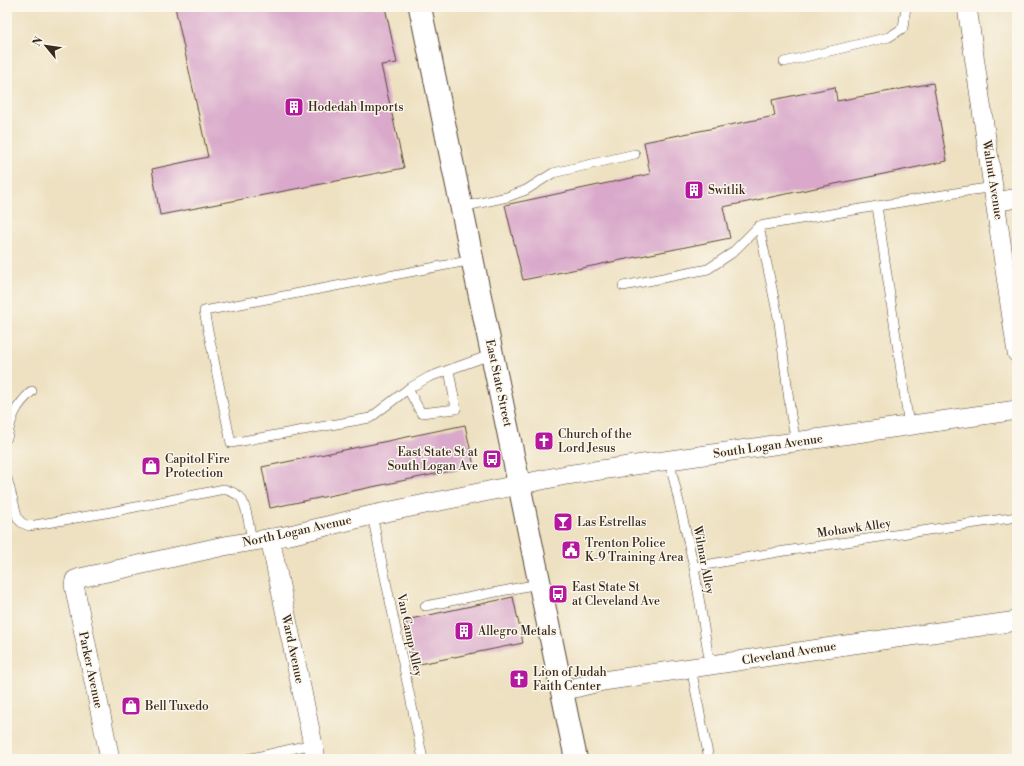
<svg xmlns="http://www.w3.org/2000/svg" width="1024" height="766" font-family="'Libre Bodoni',serif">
	<rect width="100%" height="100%" fill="#fbf7ec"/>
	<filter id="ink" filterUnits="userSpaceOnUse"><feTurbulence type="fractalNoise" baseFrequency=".025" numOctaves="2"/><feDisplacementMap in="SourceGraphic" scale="8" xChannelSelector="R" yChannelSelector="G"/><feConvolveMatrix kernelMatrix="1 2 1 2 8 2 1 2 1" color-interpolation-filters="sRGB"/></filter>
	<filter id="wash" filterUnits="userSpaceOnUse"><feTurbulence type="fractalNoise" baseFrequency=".012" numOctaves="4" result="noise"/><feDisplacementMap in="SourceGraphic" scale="16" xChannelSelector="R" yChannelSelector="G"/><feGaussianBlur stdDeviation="0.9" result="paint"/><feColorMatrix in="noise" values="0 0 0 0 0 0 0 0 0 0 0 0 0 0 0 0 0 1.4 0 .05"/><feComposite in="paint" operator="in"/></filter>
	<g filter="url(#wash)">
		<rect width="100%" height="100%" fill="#eee1c1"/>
		<g id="blocks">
			<g fill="#d9a8ca">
				<polygon points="175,7 385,7 397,63 381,65 404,168 160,215 152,169 208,157"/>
				<polygon points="933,83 947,161 723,207 730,238 523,280 505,205 650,174 644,142 775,116 772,100 835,87 837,101"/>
				<polygon points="465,425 474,466 270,508 262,467"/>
				<polygon points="513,597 523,643 415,665 406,620"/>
			</g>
		</g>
	</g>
	<g filter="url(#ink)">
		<use href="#blocks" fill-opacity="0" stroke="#564536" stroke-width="1"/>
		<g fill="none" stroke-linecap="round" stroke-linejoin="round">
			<defs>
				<g id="service">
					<polyline points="784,62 889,37 903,28 906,7"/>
					<polyline points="877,206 909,426"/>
					<polyline points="462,207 507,197 526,190 553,173 635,154"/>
					<polyline points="473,260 204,311 231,443 370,418 408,389 429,377 493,354"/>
					<polyline points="623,286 708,269 732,253 759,226"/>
					<polyline points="408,389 421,413 456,409 449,370"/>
					<path d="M7,438C12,415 15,407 32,391"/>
					<polyline points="796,442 791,416 779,322 759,226 967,191 994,187"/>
					<polyline points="669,459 694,567 710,665"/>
					<path d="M7,478L18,519L22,523L29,526L111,512L224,489C230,491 237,493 241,498C247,506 250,531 252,541"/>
					<polyline points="372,515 423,759"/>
					<polyline points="694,567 778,552 1017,517"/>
					<polyline points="425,606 538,584"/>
					<polyline points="691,668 709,759"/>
					<polyline points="247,759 313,744"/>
				</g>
				<g id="minor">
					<polyline points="967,7 1017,353"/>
					<polyline points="996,202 1017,198"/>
					<polyline points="270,538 316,759"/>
					<polyline points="562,691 603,681 846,645 1017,621"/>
					<polyline points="110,759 74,585 75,580 80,578 224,546 290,535 372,515 566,475 1017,410"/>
				</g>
				<path id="tertiary" d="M420,7C474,257 522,509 576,759"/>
			</defs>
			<use href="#service" stroke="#564536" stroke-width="10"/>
			<use href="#minor" stroke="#564536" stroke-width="20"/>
			<use href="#tertiary" stroke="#564536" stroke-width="24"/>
			<use href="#service" stroke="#fff" stroke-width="9"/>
			<use href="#minor" stroke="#fff" stroke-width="19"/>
			<use href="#tertiary" stroke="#fff" stroke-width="22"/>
		</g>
	</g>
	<defs>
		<symbol id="building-square" viewBox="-11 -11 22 22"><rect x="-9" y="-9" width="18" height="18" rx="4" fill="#b5179e" stroke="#fbf7ec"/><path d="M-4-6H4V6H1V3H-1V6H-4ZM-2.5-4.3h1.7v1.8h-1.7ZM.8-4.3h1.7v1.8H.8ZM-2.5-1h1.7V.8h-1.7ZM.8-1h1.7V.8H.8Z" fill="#fff"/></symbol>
		<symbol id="church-square" viewBox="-11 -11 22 22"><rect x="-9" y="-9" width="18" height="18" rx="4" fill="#b5179e" stroke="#fbf7ec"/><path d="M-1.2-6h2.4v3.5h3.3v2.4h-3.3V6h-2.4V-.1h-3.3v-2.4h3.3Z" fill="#fff"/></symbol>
		<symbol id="bus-square" viewBox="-11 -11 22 22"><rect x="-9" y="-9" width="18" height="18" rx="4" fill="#b5179e" stroke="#fbf7ec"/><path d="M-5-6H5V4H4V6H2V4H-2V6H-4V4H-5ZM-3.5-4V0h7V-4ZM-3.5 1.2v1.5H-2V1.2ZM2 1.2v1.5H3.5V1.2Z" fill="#fff"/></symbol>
		<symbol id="shop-square" viewBox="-11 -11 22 22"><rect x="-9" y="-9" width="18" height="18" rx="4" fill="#b5179e" stroke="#fbf7ec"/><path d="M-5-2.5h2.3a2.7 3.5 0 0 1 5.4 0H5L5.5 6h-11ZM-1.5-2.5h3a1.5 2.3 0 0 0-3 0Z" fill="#fff"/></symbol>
		<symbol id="bar-square" viewBox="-11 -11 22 22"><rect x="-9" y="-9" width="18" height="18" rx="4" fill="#b5179e" stroke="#fbf7ec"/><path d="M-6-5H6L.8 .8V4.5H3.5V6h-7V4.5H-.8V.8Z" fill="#fff"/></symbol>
		<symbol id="civic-square" viewBox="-11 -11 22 22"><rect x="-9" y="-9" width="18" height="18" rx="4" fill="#b5179e" stroke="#fbf7ec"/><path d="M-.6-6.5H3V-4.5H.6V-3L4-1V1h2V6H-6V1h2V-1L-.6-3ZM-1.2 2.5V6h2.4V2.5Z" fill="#fff"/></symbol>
	</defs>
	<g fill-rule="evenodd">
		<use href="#building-square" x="283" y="96" width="22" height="22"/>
		<use href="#building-square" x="683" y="179" width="22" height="22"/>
		<use href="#church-square" x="533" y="430" width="22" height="22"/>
		<use href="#bus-square" x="481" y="448" width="22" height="22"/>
		<use href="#shop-square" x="140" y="455" width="22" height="22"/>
		<use href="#bar-square" x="552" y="511" width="22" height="22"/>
		<use href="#civic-square" x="560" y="539" width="22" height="22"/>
		<use href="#bus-square" x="547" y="583" width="22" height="22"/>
		<use href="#building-square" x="453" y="620" width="22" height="22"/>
		<use href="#church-square" x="508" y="668" width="22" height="22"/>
		<use href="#shop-square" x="120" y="695" width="22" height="22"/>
	</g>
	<g text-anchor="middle" stroke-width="3" stroke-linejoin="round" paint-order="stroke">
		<g font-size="12" fill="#3b2a1e" stroke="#fbf7ec" text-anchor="start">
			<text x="308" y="111">Hodedah Imports</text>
			<text x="708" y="194">Switlik</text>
			<text x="558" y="438">Church of the<tspan x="558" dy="14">Lord Jesus</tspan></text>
			<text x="478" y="456" text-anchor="end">East State St at<tspan x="478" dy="14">South Logan Ave</tspan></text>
			<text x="165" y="463">Capitol Fire<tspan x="165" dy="14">Protection</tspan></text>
			<text x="577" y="526">Las Estrellas</text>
			<text x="585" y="547">Trenton Police<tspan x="585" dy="14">K-9 Training Area</tspan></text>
			<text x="572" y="591">East State St<tspan x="572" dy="14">at Cleveland Ave</tspan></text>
			<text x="478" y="635">Allegro Metals</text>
			<text x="533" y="676">Lion of Judah<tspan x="533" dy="14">Faith Center</tspan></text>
			<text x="145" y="710">Bell Tuxedo</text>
		</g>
		<g font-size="12" fill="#3b2a1e" stroke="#fbf7ec">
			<text transform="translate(993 180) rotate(81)" y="4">Walnut Avenue</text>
			<text transform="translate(499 383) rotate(78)" y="4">East State Street</text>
			<text transform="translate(768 446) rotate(-8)" y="4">South Logan Avenue</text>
			<text transform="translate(854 528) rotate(-8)" y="4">Mohawk Alley</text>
			<text transform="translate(297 531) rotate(-12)" y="4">North Logan Avenue</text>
			<text transform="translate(704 560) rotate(79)" y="4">Wilmar Alley</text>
			<text transform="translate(410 635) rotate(78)" y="4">Van Camp Alley</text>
			<text transform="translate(293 649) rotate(78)" y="4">Ward Avenue</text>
			<text transform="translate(789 653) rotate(-9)" y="4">Cleveland Avenue</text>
			<text transform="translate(91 670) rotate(78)" y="4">Parker Avenue</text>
		</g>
	</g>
	<rect width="1024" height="766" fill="none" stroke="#fbf7ec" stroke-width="24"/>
	<g transform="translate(46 46) rotate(299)" stroke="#fbf7ec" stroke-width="3" paint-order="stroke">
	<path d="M0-3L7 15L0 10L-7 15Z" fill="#3b2a1e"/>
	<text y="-6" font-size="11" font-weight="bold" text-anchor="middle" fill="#3b2a1e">N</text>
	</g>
</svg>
